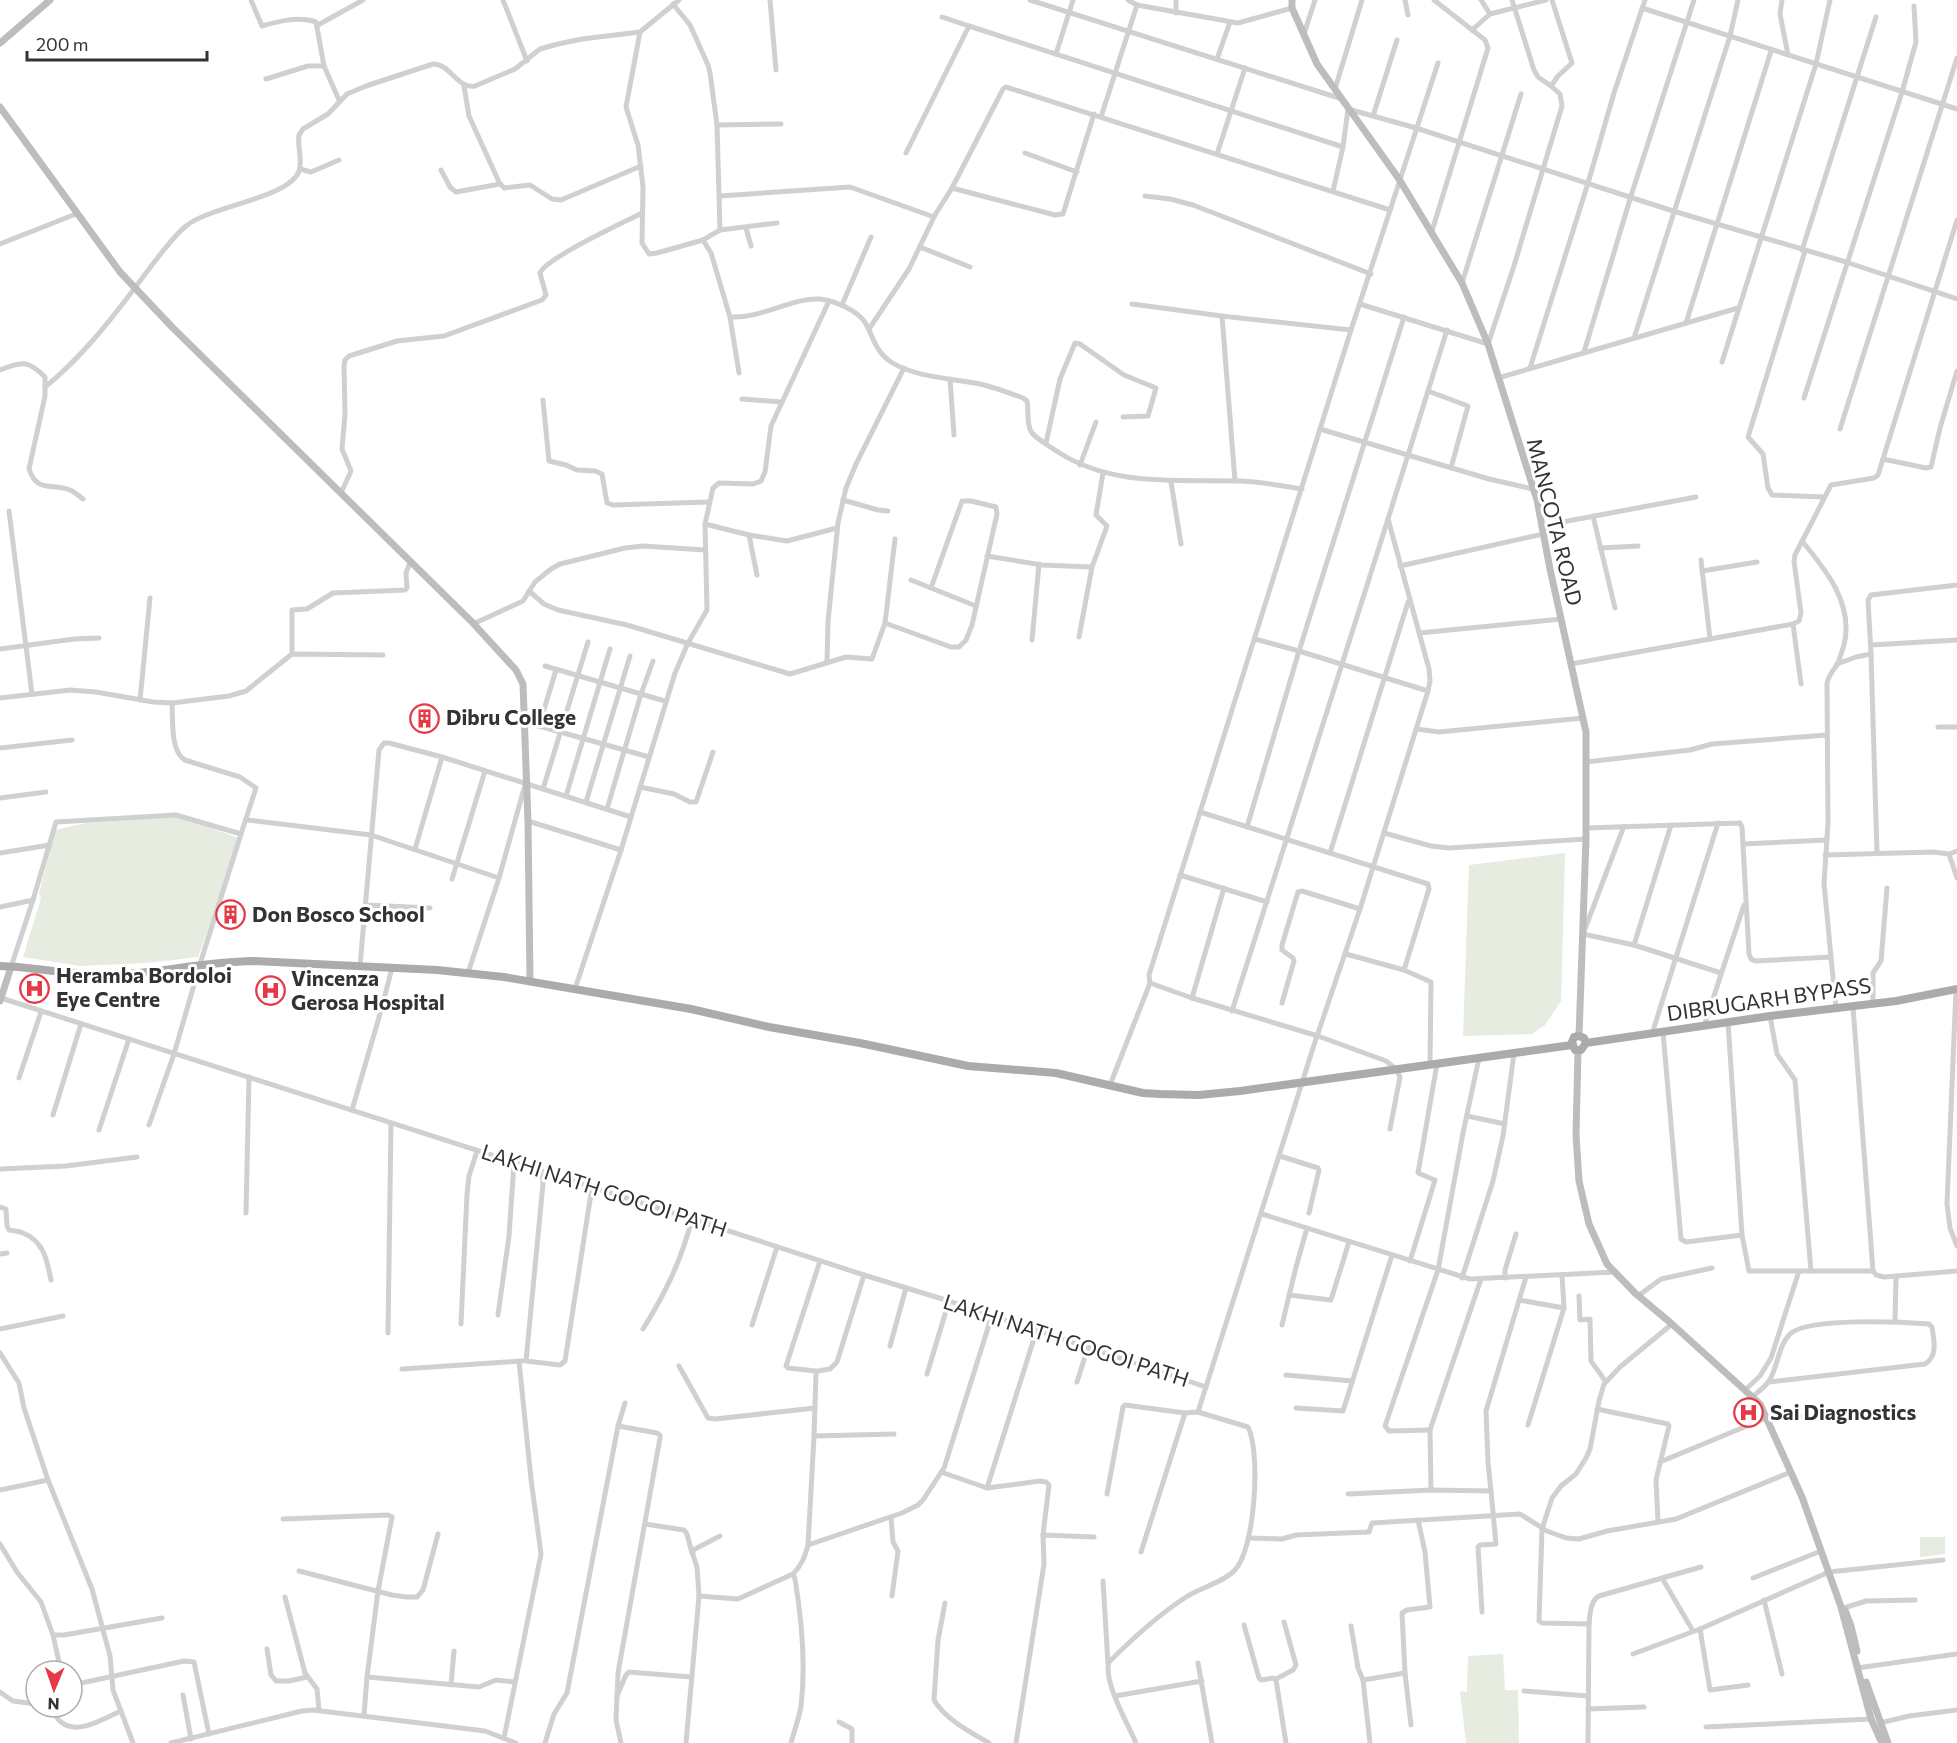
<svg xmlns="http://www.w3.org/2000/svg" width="1957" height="1743" font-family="Commissioner,sans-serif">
	<rect width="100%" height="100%" fill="#fff"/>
	<g fill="#e6ecdf">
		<polygon points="180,817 241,839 198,957 146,963 80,966 23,957 41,898 39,894 55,830 86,823"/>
		<polygon points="1565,853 1561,1001 1545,1025 1532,1034 1463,1036 1469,865"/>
		<polygon points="1920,1537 1945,1537 1945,1554 1920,1557"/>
		<polygon points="1503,1654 1505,1690 1518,1690 1519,1743 1466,1743 1460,1691 1467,1692 1468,1656"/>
	</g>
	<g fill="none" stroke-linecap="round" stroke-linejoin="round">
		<g stroke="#d0d0d0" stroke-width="5">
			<path d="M251,0L262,26C279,21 299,16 316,22L324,66"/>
			<polyline points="503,0 527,61"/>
			<polyline points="770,0 776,70"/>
			<polyline points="1030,0 1342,99"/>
			<polyline points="1128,0 1137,5"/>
			<polyline points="1405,0 1408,15"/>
			<polyline points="1481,0 1490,14 1546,0"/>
			<polyline points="1512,0 1534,70 1538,77 1551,86"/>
			<polyline points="1782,0 1780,14 1788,55"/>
			<polyline points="673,4 690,25 708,65 710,73 717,125 720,230"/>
			<polyline points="1642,8 1957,109"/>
			<polyline points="1176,13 1176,0"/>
			<polyline points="942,17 969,26"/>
			<polyline points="318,25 363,0"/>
			<polyline points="1472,30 1490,14"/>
			<path d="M640,32L626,107L638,145L643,187L642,243L649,254L657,253L703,240L711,253L730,317C761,319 793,297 820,299C835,301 858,310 866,324C874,339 876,352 891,362C915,377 947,378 975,383C991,386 1007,392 1023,398L1027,401C1029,411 1026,425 1032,433C1039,441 1050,446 1058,452C1114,488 1179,479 1242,481C1263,482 1282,486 1302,489"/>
			<polyline points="1304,34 1315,0"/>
			<polyline points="1056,54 1073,0"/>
			<polyline points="1217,59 1230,22"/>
			<polyline points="266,79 308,66 324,66 339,100"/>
			<polyline points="464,86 469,116 499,182 504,188 530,185 552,199 561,200 641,166"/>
			<polyline points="1335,89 1362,0"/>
			<polyline points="1373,116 1397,40"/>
			<polyline points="1101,117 1137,5 1238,23 1292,8"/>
			<polyline points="717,125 781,124"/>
			<polyline points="906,153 969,26 1343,147"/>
			<polyline points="1025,153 1077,172"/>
			<polyline points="1217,154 1245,68"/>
			<polyline points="300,169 311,172 339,160"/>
			<polyline points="441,170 450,187 456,192 500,184"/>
			<polyline points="952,188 1055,215 1063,214 1094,114"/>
			<polyline points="1333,191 1343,147 1348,109 1416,128 1673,211 1846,262 1957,299"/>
			<polyline points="720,196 850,187 934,217"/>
			<polyline points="1145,196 1170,199 1193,205 1371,274"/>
			<polyline points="746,228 751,246"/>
			<polyline points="1432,231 1488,48 1485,40 1434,0"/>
			<polyline points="703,240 720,230 777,223"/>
			<polyline points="0,244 76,214"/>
			<polyline points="920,247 970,267"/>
			<polyline points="1802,250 1876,17"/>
			<polyline points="1805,251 1748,437 1763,454 1768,488 1772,495 1824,497"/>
			<polyline points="1462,283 1521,94"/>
			<polyline points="1132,304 1222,316 1351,330"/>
			<polyline points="1360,304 1488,344 1513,269 1562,106 1560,94 1551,86 1558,76 1572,63 1552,0"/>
			<polyline points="842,305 871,237"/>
			<polyline points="1222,316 1235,481"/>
			<polyline points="730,317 739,373"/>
			<polyline points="1686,323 1771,51"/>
			<polyline points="869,329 909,269 935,215 952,188 1003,89 1006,87 1390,210"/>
			<polyline points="1634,338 1730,36 1738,0"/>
			<polyline points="1584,352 1631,196 1694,0"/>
			<polyline points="1722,362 1816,64 1830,0"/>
			<polyline points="1530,368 1588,183 1614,93 1645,0"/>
			<path d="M0,370C22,361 28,360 45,377V396L29,469C37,493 51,483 70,490C75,492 79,496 83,499"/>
			<polyline points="1498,378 1738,308"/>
			<polyline points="950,379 954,435"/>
			<path d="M45,387C80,359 110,321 137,285C150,268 170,239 186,226C210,206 290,198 299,171C303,160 297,147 299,135L303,129L328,114L347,94L366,86L433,64C451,64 457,89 475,86L515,69L540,49L558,44L582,39L640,32L679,0"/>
			<polyline points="1428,391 1468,406 1451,468"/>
			<polyline points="1804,398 1902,92 1916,42 1914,6"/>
			<polyline points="742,399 782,402"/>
			<polyline points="543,400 549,461 566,465 577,470 595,471 602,474 607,503 613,505 709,502"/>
			<polyline points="1320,429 1489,479 1533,489"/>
			<polyline points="1840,429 1957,58"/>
			<polyline points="1046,443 1060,379 1075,343 1080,344 1124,375 1156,388 1148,416 1123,417"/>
			<polyline points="1883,459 1926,468 1931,467 1940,428 1957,371"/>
			<polyline points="1080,465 1096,422"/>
			<polyline points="1171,482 1181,544"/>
			<path d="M341,493L351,471L342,449L345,414L344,366L345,360L349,356L397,341L444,336L542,300L546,295L540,273C546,258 623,223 642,213"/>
			<polyline points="843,500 878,510 888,511"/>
			<polyline points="9,511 32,694"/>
			<polyline points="1593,516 1615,608"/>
			<polyline points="705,524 749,535 787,541 837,528"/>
			<polyline points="1541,526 1696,497"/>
			<polyline points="749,535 757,575"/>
			<path d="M1802,541C1826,570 1854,604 1844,645C1842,651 1840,657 1838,663C1834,670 1829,674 1827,683L1828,823L1824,883L1831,957"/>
			<polyline points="1600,548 1638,546"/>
			<polyline points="987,556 1042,565 1092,567 1107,526 1096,515 1103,473"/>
			<polyline points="1701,560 1710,639"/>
			<polyline points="1400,566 1543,534"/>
			<polyline points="1702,571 1757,562"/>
			<polyline points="911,580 976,606"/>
			<polyline points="529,591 544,604 558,610 627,625 790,674 846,657 872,659 885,623 951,647 959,647 966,640 972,625 997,514 996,507 971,501 962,501 931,588"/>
			<polyline points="885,623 895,539"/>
			<polyline points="473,624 523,601 535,582 551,569 560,564 625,548 643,546 705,550"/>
			<polyline points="1793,624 1801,684"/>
			<polyline points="1419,633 1561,619"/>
			<polyline points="1079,637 1092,567"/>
			<polyline points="1032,640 1039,564"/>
			<polyline points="1871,645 1957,640"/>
			<polyline points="0,649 74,639 99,638"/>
			<polyline points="292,654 292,610 307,609 333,593 405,590 407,588 406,573 410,562"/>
			<polyline points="1871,654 1868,600 1871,595 1957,585"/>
			<polyline points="827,662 828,621 838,523 846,488 856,464 904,368"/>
			<polyline points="1571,664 1793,624 1799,621 1801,613 1794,561 1795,555 1831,485 1874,478 1878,475 1957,220"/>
			<polyline points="1837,664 1856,657 1871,654 1877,853"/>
			<polyline points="545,666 665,701"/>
			<polyline points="1428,691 1430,681 1429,669 1388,519 1447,330"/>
			<polyline points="0,698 70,690 96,692 153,702 172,703 229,696 246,691 292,654 383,655"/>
			<polyline points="140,700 150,598"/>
			<path d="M172,703C173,718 170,752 185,760L240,777L256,788L241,834"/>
			<polyline points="524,724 539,726 649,757"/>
			<polyline points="539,726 556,670"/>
			<polyline points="1938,727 1957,727"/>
			<polyline points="1416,729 1439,732 1583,718"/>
			<polyline points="0,748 72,740"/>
			<polyline points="1586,762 1690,750 1712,744 1827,735"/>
			<polyline points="640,787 674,794 690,802 696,802 713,752"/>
			<polyline points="543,789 588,642"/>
			<polyline points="566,796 610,649"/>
			<polyline points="0,798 46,792"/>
			<polyline points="586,802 630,656"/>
			<polyline points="607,809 641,694 653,661"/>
			<polyline points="1200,812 1428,884 1429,889 1404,970 1346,954"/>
			<polyline points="247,820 371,835 499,878"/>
			<polyline points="528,821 621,850"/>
			<polyline points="1624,826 1583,934 1634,945 1721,973"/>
			<polyline points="1247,827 1299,651 1404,317"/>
			<polyline points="1586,828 1740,823 1742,827 1749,954 1751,959 1755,961 1831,957 1836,1008"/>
			<polyline points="1384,833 1431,846 1449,848 1586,839"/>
			<polyline points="1743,844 1827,840"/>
			<polyline points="415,849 442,757"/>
			<polyline points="1957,851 1949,854 1957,878"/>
			<polyline points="0,853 50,845"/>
			<polyline points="1330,853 1408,602"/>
			<polyline points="1825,855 1933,852 1949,854"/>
			<polyline points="1180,875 1267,902"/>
			<polyline points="452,879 485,771"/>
			<polyline points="366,905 430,908"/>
			<polyline points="0,907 33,900"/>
			<polyline points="1634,945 1671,825"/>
			<polyline points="360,966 379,750 384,743 389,743 442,757 631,817"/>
			<polyline points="11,967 33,900 56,822 176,815 241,834 200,964 174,1054 149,1125"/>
			<polyline points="1404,970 1431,982 1430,1065"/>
			<polyline points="468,973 499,878 525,785"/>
			<polyline points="1150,983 1192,998 1318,1036 1386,1061 1396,1069 1400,1077 1390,1129"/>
			<polyline points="575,989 621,850 675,673 688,643 707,610 705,524 713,488 719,483 753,484 761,481 765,472 771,426 829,301"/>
			<polyline points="1956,990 1947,1204 1950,1228 1957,1246"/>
			<polyline points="1,998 692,1219 864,1275 949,1301 1206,1387"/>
			<polyline points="1192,998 1224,888"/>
			<polyline points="1282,1003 1294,961 1293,958 1282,950 1282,945 1298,892 1302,891 1360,909"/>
			<polyline points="1873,1004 1873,973 1881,961 1887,888"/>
			<polyline points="1853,1007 1873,1271"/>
			<polyline points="1232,1011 1388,519"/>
			<polyline points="1770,1016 1777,1054 1795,1080 1811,1271"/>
			<polyline points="1728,1022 1742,1235 1749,1271 1873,1271 1876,1275 1884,1277 1957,1271"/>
			<polyline points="1704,1026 1744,905"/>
			<polyline points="1663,1032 1681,1239 1686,1242 1742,1235"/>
			<polyline points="1652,1034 1718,823"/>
			<polyline points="19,1078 41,1012"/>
			<polyline points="1110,1085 1150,983 1149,975 1351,330 1438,63"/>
			<polyline points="352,1110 380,1014 392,968"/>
			<polyline points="53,1115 81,1024"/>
			<polyline points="1467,1116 1505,1124"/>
			<polyline points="99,1130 129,1039"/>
			<polyline points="1280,1156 1318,1168 1319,1170 1309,1213"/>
			<polyline points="0,1169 66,1166 137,1157"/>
			<polyline points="542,1172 543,1184 526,1361 560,1365 565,1361 592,1187"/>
			<path d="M0,1207L6,1209L7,1226L9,1230C14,1231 19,1231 23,1233C44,1241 47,1261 51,1280"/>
			<polyline points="246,1213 249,1077"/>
			<polyline points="1262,1214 1470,1279 1615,1272"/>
			<polyline points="0,1254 7,1253"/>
			<polyline points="1410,1261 1435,1180 1418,1173 1437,1064"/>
			<polyline points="1462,1278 1493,1181 1503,1136 1514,1053"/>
			<polyline points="1505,1278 1505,1270 1516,1234"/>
			<polyline points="1289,1295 1331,1300 1349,1242"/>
			<polyline points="1579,1296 1580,1320 1590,1319 1591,1361 1606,1382"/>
			<polyline points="1638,1296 1661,1279 1712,1268"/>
			<polyline points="1519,1300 1564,1308"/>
			<polyline points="498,1315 509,1236 514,1163"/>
			<polyline points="1895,1321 1896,1277"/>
			<polyline points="461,1324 467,1194 469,1176 477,1151"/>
			<polyline points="752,1325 777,1247"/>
			<polyline points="1282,1325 1296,1267 1307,1228"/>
			<polyline points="0,1329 63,1316"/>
			<path d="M643,1329C666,1292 681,1261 692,1219"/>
			<polyline points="388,1333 391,1123"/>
			<polyline points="890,1346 906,1288"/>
			<polyline points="0,1353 19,1383 24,1408 48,1480 92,1589 110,1656 113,1690 133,1743"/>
			<polyline points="679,1366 708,1418 715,1419 815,1408"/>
			<polyline points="402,1369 522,1361"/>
			<polyline points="816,1371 788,1368 786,1366 820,1261"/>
			<polyline points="927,1374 949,1301"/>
			<polyline points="1286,1375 1352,1381"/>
			<polyline points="1077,1382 1088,1347"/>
			<polyline points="1745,1390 1760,1376 1771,1358 1799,1271"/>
			<path d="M1752,1397C1758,1392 1765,1387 1769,1381C1778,1367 1778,1346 1790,1334C1808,1317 1903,1322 1929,1324L1932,1327C1934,1341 1938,1356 1925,1364L1769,1382"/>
			<polyline points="1296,1408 1343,1411 1392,1255"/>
			<polyline points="1597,1409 1668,1424 1669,1426 1656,1480 1658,1522"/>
			<polyline points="1768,1421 1818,1414 1914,1413"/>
			<polyline points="1528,1425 1564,1308 1562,1275"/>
			<polyline points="618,1426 657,1433 660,1435 660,1438 618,1673 616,1720 621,1743"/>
			<polyline points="1430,1430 1389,1431 1385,1426 1438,1270 1463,1133 1479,1058"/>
			<polyline points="814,1436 894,1434"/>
			<polyline points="1660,1462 1766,1418"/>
			<polyline points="941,1472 987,1488"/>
			<polyline points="0,1490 48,1480"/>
			<polyline points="1431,1490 1430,1430 1481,1279"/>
			<polyline points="1107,1494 1123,1407 1125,1405 1185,1413 1198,1412"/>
			<polyline points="1348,1494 1431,1490 1491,1491 1488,1463 1486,1411 1526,1277"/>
			<polyline points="891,1517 893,1542 898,1551 892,1596"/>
			<polyline points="283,1519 388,1515 392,1517 378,1591 367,1677 479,1687 496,1680 515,1682"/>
			<polyline points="645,1524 684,1530 687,1534 692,1553"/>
			<polyline points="1043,1535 1094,1537"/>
			<polyline points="1250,1538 1282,1539 1296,1535 1369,1532 1372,1523 1520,1514 1547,1531 1566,1538 1579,1539 1607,1531 1676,1519 1791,1472"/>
			<polyline points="0,1544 17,1572 41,1602 53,1635 64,1635 162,1618"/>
			<polyline points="808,1545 902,1513 918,1505 923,1500 944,1468 992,1315"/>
			<polyline points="1141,1552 1185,1413"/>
			<polyline points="299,1571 392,1595 406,1597 417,1597 423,1590 438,1534"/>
			<polyline points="1662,1578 1693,1631"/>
			<polyline points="1753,1578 1821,1551"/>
			<polyline points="1103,1581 1108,1664"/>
			<polyline points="699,1596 697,1567 693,1555 693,1550 720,1536"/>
			<polyline points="285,1597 305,1673 317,1689 319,1710"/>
			<polyline points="1764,1600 1782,1674"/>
			<path d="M945,1603L938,1640L934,1700C945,1719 970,1732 989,1743"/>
			<polyline points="1844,1608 1866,1601 1915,1600"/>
			<polyline points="1482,1612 1478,1547 1480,1545 1496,1544 1491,1491"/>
			<path d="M1589,1624C1590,1615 1590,1601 1599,1596L1701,1567"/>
			<polyline points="1244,1625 1259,1678 1261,1680 1273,1678 1276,1680 1286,1743"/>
			<polyline points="1351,1626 1358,1668 1363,1680 1370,1743"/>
			<polyline points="1700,1629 1710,1690 1748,1685"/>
			<polyline points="53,1635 61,1671"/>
			<polyline points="267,1649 271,1675 276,1681 289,1681 307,1677"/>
			<polyline points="1633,1654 1700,1629 1829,1572 1943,1560"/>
			<polyline points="1198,1663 1212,1743"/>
			<polyline points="1857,1668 1957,1654"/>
			<polyline points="1276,1679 1293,1670 1296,1665 1284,1622"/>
			<polyline points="1363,1680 1405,1673"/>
			<polyline points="72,1685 184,1661 194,1662 209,1734"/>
			<polyline points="451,1685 454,1651"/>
			<polyline points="1524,1691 1588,1696"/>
			<polyline points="0,1692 13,1701 36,1704"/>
			<polyline points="183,1695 191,1739"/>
			<polyline points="617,1696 626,1675 629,1672 691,1677"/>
			<polyline points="1115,1696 1202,1681"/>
			<path d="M50,1707C54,1712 56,1718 61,1722C78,1736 104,1718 121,1711"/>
			<polyline points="1588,1709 1644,1707"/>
			<polyline points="364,1715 367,1677"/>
			<polyline points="839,1722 852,1729 852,1743"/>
			<polyline points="1880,1723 1909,1716 1957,1710"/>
			<polyline points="1411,1725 1405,1673 1402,1613 1407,1610 1430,1607 1425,1552 1418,1520"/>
			<polyline points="1706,1727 1871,1719"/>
			<polyline points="504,1738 541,1554 531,1479 519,1361"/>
			<polyline points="171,1743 302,1711 313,1710 485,1731 516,1743"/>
			<polyline points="545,1743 554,1714 567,1693 618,1426 625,1403"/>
			<path d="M686,1743L699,1596L738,1599L793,1574C802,1565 805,1556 808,1545L814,1436L816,1373L818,1371L830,1369L837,1362L864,1275"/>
			<path d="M791,1743C794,1731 799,1719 801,1706C806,1664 802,1621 795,1579L793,1574"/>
			<polyline points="1016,1743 1044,1564 1043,1535 1049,1485 1046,1482 1040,1481 987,1488 1037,1329"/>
			<path d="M1136,1743C1128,1724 1103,1682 1109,1662C1130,1641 1159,1615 1183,1599C1198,1588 1223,1583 1235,1570C1255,1549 1261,1453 1248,1427L1198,1412L1313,1048L1360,909L1428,691L1299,651L1255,639"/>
			<polyline points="1588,1743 1589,1624 1542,1623 1539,1621 1542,1529 1552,1498 1561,1486 1576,1474 1586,1458 1590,1449 1599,1401 1604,1384 1620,1367 1672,1324"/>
		</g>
		<g stroke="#bdbdbd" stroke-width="7">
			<polyline points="1292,0 1292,8 1317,64 1399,179 1462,283 1488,344 1537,500 1550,569 1586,732 1586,839 1579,1036"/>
			<polyline points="0,43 50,0"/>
			<polyline points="0,107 120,272 172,327 472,622 516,670 523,684 528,822 530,981"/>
			<polyline points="0,1001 11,967"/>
			<polyline points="1578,1050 1576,1135 1579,1181 1589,1224 1607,1264 1635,1293 1672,1324 1760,1404 1802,1497 1841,1607 1871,1719 1882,1743"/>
			<polyline points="1845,1610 1851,1626 1857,1651"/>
			<polyline points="1866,1682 1888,1743"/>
		</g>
		<g stroke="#ababab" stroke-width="8">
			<path d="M0,966C37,967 73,976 110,975C158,973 204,962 252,961L437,970L504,977L691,1009L769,1027L860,1043L968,1066L1056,1073L1143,1093L1160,1094L1199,1095L1240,1091L1572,1045"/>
			<polyline points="1586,1043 1584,1038 1579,1036 1574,1037 1572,1042 1575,1050 1581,1050 1586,1043 1770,1016 1896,1001 1957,989"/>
		</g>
	</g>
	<defs>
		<symbol id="building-ring" viewBox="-11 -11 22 22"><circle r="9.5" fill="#fff" stroke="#e63946" stroke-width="1.5"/><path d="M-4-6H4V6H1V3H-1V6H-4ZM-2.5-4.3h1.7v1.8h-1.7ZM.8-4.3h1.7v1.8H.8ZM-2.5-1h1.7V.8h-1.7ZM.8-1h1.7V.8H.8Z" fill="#e63946"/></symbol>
		<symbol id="hospital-ring" viewBox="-11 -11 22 22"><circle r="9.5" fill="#fff" stroke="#e63946" stroke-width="1.5"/><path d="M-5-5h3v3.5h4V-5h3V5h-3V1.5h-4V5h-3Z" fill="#e63946"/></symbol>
	</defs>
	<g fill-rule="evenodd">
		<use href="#building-ring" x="408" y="702" width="33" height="33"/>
		<use href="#building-ring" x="214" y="898" width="33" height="33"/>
		<use href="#hospital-ring" x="18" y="972" width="33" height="33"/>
		<use href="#hospital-ring" x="254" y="974" width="33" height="33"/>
		<use href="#hospital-ring" x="1732" y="1396" width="33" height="33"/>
	</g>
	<g text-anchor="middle" stroke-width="6" stroke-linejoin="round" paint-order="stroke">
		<g font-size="21" fill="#333" stroke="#fff">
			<text transform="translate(1554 522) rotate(76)" y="7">MANCOTA ROAD</text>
			<text transform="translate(1769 1000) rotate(-8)" y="7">DIBRUGARH BYPASS</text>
			<text transform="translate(604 1191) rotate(18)" y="7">LAKHI NATH GOGOI PATH</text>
			<text transform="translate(1066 1341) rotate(18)" y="7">LAKHI NATH GOGOI PATH</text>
		</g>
		<g font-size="21" font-weight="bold" fill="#333" stroke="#fff" text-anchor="start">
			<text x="446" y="725">Dibru College</text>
			<text x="252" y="922">Don Bosco School</text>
			<text x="56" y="983">Heramba Bordoloi<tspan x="56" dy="24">Eye Centre</tspan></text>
			<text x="291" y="986">Vincenza<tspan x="291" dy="24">Gerosa Hospital</tspan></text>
			<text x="1770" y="1420">Sai Diagnostics</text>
		</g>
	</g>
	<g transform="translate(54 1689) rotate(182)"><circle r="28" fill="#ffffff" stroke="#adadad" stroke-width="1.5"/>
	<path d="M0-4.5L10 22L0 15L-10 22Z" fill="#e63946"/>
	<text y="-9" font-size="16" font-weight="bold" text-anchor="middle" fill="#333333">N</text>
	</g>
	<path d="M27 51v9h180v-9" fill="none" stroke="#333333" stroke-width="3"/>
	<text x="36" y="51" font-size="18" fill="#333333" stroke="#ffffff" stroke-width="4.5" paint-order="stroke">200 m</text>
</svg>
